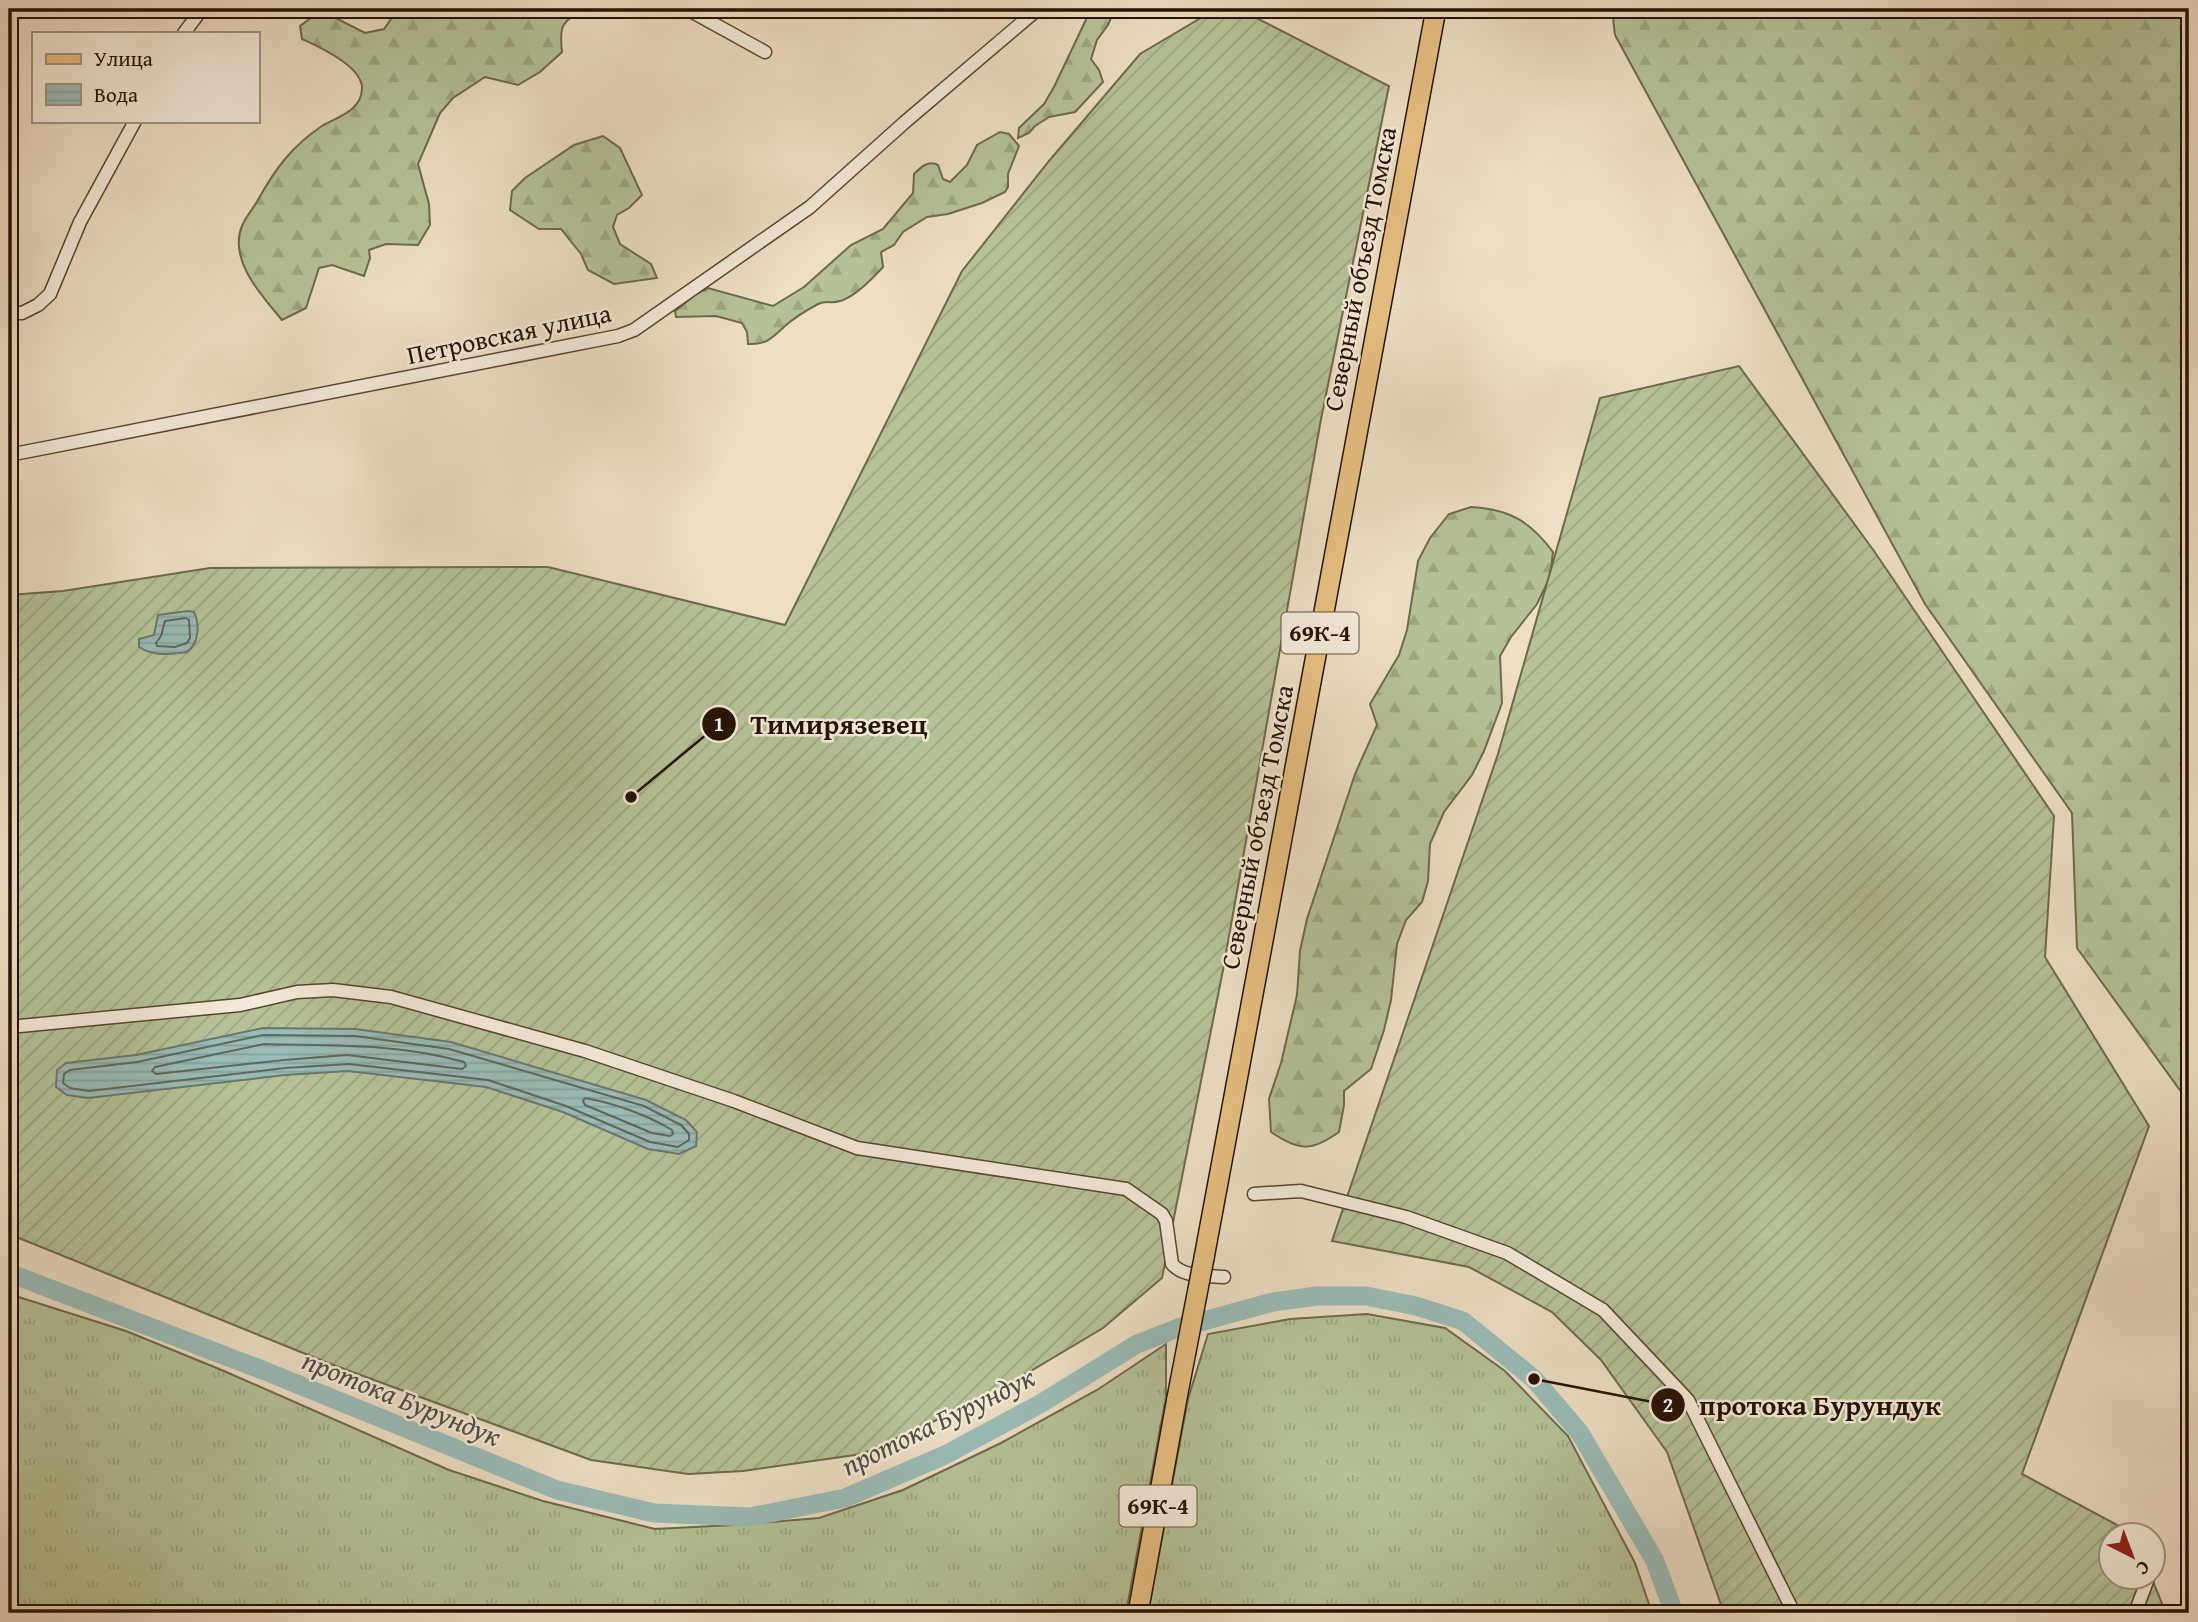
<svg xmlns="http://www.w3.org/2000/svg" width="2198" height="1622" font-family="'Gentium Book Plus',serif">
	<defs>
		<pattern id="grass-tufts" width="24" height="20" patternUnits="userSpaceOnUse" patternTransform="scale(1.75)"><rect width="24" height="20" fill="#b5c297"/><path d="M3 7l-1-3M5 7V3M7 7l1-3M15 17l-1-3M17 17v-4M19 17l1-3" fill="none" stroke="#9ca680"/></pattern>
		<pattern id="forest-firs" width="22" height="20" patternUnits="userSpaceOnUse" patternTransform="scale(1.75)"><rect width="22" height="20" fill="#b5c297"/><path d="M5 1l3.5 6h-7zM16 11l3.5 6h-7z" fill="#9ca680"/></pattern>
		<pattern id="garden-furrows" width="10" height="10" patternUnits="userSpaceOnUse" patternTransform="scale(1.75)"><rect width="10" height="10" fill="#b5c297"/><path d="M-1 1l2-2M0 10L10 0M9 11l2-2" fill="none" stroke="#9ca680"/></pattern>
		<pattern id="water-rules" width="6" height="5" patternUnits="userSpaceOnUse" patternTransform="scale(1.75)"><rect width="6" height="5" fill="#9abcb8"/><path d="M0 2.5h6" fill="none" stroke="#85a19c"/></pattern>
	</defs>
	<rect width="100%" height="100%" fill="#eddec5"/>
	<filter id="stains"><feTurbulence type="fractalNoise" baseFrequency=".00286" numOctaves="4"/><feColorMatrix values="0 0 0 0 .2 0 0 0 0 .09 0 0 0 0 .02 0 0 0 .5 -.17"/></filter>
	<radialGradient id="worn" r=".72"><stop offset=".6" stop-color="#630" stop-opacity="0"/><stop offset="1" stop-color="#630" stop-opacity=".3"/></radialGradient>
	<g fill="url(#grass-tufts)" stroke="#6d6a4c" stroke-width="2">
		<polygon points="9,1294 126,1331 224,1371 449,1470 543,1501 655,1529 734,1525 819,1518 903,1490 1001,1443 1097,1390 1166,1344 1166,1397 1126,1613 9,1613"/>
		<polygon points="1367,1314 1445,1328 1505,1371 1568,1436 1635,1563 1652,1613 1148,1613 1188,1399 1208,1334 1290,1319"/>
	</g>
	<g fill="url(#forest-firs)" stroke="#6d6a4c" stroke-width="2">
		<path d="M398,9H583C561,23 559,26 562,52L540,72L518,85L485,77L453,98L440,113L418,164L429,204L430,225L418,245L386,244L369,250L370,258L364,276L332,265L319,268L306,308L282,320C262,296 228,260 242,226C246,216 254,208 259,198C276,168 292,146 322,126C337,117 362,111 362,88C362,66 319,47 302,39L300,26L315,15L328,14L365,33L384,29Z"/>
		<polygon points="1091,9 1115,9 1108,25 1097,40 1091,59 1099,70 1103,82 1075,112 1049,117 1035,126 1029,133 1018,138 1019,128 1044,104 1054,87"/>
		<polygon points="1612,9 2189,9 2189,1093 2182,1093 2077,948 2072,813 1925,604 1615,35"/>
		<path d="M1000,132L1009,134L1019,146L1008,174V187L1005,192L982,203L948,214L927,217L903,232L894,245L881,252L883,267C873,278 855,297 840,301C832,304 826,300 818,304C807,310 794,318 785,326C773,337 767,345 748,344L747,332L742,323L716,316L676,317L675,311L696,294L708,288L773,306L804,287L851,245L883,229L913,193L914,174C921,167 928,160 938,165L943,179L950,182L967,165L977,145Z"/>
		<polygon points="603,136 620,148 642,195 629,208 617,215 613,227 620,244 651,264 657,278 614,284 588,270 581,254 561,229 539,229 510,210 512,191 525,178 574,145"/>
		<path d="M1471,507C1509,509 1530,521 1553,552L1550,577L1537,604L1511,637L1500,656L1502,703L1484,751L1472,775L1444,812L1430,844L1428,881L1422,902L1406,920L1397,944L1391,1000L1384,1030L1371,1069L1344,1091V1105L1339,1132C1311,1152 1299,1151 1271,1132L1269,1099L1281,1063L1297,995L1300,951L1307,919L1355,774L1377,725L1370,704L1399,655L1407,630L1418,561L1430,538L1449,514Z"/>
	</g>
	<g fill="url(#garden-furrows)" stroke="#6d6a4c" stroke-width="2">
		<polygon points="1216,9 1239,9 1389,86 1321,419 1223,970 1162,1278 1103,1328 989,1396 862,1454 743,1471 688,1474 591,1460 328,1363 9,1234 9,595 63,591 210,568 548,567 785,625 962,271 1049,161 1140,54"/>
		<polygon points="1739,366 1874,551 2054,816 2045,957 2149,1126 2022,1474 2134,1534 2110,1534 2110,1576 2151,1577 2166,1613 1724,1613 1667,1452 1601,1360 1552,1312 1469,1267 1332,1241 1498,754 1600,398"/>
	</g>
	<g fill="url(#water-rules)" stroke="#6b786f" stroke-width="2">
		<path d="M188,611L194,612C200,625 199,643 187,652C170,654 154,657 139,647V639L154,635L158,615Z"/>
		<polygon points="263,1028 355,1029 451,1042 646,1100 686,1120 697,1132 696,1146 679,1154 648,1149 563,1112 486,1087 348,1071 285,1075 88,1098 67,1095 56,1087 57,1070 66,1063 136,1055"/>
	</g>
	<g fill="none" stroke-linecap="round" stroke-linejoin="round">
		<g stroke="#60675c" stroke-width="2">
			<polygon points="186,618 189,620 190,638 187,643 175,647 157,646 156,643 161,636 165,621"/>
			<polygon points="263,1035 355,1036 449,1049 644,1106 681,1125 689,1134 689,1140 678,1147 650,1142 566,1106 488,1080 349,1064 285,1068 89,1091 70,1088 63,1083 64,1074 70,1070 137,1062"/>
			<path d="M264,1044C330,1046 400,1043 464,1062L466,1066L462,1069L347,1055L284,1060L156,1074L152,1071L155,1067Z"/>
			<path d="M585,1098C614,1103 647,1115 672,1130L673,1134L670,1136L652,1133L585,1105L583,1101Z"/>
		</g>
		<polyline stroke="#9abcb8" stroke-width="19" points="9,1273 265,1371 557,1490 654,1513 750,1517 845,1498 945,1455 1040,1404 1137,1344 1178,1328 1273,1302 1317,1296 1366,1296 1416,1306 1463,1321 1534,1379 1580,1433 1655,1561 1674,1613"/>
		<defs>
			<g id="street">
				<polyline points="687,9 765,52"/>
				<polyline points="184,33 202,9"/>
				<polyline points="9,313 22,313 38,305 50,294 80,222 135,121"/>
				<polyline points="9,455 618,336 634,330 810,207 905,122 1038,9"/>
				<path d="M9,1027L240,1005L297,992L333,990L391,997L585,1051L734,1101L857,1148L1126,1189L1162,1214L1166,1221L1172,1264C1185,1278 1206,1275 1224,1277"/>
				<polyline points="1254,1194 1301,1191 1406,1217 1507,1253 1603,1310 1688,1400 1794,1613"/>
				<polyline points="2152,1566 2155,1559"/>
				<polyline points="2135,1613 2149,1576"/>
			</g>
			<g id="primary">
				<polyline points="1204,1258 1436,9"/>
				<polyline points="1138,1613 1177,1398"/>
			</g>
		</defs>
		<use href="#street" stroke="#574532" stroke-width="15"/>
		<use href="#primary" stroke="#251201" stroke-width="22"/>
		<use href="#street" stroke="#f3ead9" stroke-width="12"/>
		<use href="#primary" stroke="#e6bf82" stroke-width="19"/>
		<defs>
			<polyline id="primary-bridge" points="1177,1398 1204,1258"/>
		</defs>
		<use href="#primary-bridge" stroke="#251201" stroke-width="22" stroke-linecap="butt"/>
		<use href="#primary-bridge" stroke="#e6bf82" stroke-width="19"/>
	</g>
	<g text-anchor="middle" stroke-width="5" stroke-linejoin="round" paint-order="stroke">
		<g fill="#f3ead9" stroke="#635342" stroke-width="2">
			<rect x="1281.5" y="612.5" width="77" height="41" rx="5"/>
			<rect x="1119.5" y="1485.5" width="77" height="41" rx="5"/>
		</g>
		<g font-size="24" font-weight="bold" fill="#251201">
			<text x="1320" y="641">69К-4</text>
			<text x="1158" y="1514">69К-4</text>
		</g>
		<g font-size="26" fill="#251201" stroke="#f3ead9">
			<text transform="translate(1360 269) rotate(-79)" y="9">Северный объезд Томска</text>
			<text transform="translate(509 334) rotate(-12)" y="9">Петровская улица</text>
			<text transform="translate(1257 827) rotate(-79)" y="9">Северный объезд Томска</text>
		</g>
		<g font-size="28" font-style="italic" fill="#4e4e41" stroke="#f3ead9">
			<text transform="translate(402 1398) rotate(22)" y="10">протока Бурундук</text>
			<text transform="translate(938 1421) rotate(-26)" y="10">протока Бурундук</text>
		</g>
	</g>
	<path fill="none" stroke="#251201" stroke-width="2.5" d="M631 797L719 724M1534 1379L1668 1405"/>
	<g fill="#251201" stroke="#f3ead9" stroke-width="2.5">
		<circle cx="631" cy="797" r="7"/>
		<circle cx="1534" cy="1379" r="7"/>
		<circle cx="719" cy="724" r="18"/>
		<circle cx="1668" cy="1405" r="18"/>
	</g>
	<g font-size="21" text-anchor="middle" font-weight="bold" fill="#fff">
		<text x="719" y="731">1</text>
		<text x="1668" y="1412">2</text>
	</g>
	<g font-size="28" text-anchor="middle" font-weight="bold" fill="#251201" stroke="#f3ead9" stroke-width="5" stroke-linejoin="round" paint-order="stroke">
		<text x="839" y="734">Тимирязевец</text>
		<text x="1820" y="1415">протока Бурундук</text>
	</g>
	<rect width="2198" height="1622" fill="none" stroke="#eddec5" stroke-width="35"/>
	<rect x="10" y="10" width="2177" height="1601" fill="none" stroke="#251201" stroke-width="3.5"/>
	<rect x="18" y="18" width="2163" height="1587" fill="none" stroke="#251201" stroke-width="2"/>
	<rect x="32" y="32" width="228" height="91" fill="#f3ead9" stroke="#a19483" stroke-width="2"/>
	<rect x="46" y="54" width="35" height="10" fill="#e6bf82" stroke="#a19483" stroke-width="2"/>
	<text x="94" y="66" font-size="21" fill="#251201">Улица</text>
	<rect x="46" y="84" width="35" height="21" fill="url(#water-rules)" stroke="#a19483" stroke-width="2"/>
	<text x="94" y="102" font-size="21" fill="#251201">Вода</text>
	<g transform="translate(2132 1556) rotate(138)"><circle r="33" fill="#f3ead9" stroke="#a19483" stroke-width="2"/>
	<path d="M0-5L12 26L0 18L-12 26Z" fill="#8f2418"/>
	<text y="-10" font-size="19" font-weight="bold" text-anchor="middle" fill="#251201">С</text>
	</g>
	<rect width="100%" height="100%" filter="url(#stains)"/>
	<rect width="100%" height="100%" fill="url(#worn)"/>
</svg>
